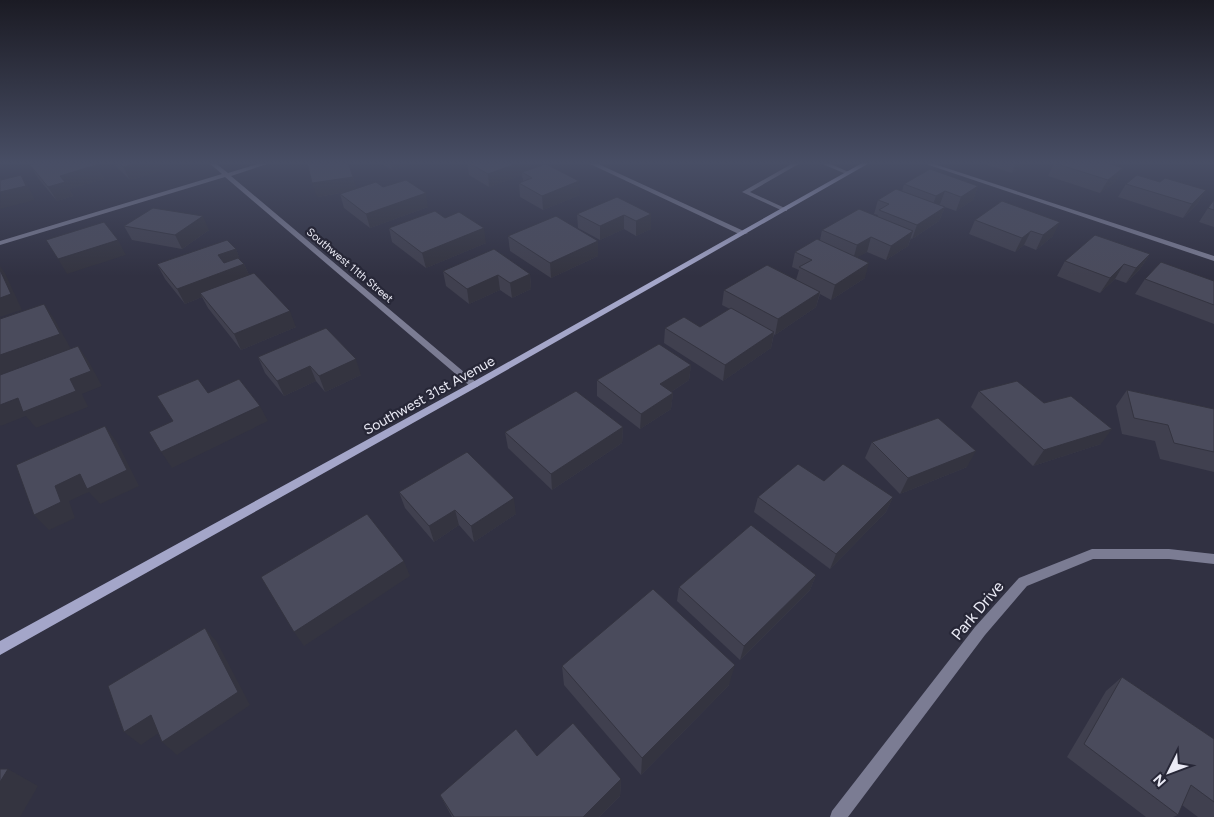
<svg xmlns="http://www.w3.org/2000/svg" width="1214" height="817" font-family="Figtree,sans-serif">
	<rect width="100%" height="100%" fill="#313142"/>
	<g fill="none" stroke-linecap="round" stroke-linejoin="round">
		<g fill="#7b7c93" fill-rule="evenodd">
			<polygon points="795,162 802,162 750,192 787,209 787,211 783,211 742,192"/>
			<polygon points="818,162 826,162 851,173 846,174"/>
		</g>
		<g fill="#7b7c93" fill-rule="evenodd">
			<polygon points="208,162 214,162 228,173 264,162 273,162 231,176 477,383 479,385 477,387 471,387 225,177 0,245 0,241 222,174"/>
			<polygon points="586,162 594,162 748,233 741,235"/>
			<polygon points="920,162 928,162 1214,256 1214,261"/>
			<polygon points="1092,549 1169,549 1214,554 1214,564 1169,559 1093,559 1027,586 985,635 848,817 830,817 832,811 975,627 1019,578"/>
		</g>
		<polygon fill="#a4a6c9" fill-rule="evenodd" points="864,162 871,162 477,387 0,655 0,641 471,383"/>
	</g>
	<g fill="#40404f">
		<polygon points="112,162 158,162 162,171 130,180"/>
		<polygon points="379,162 417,162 392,170"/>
		<polygon points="467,162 531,162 531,169 580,195 543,210 520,197 519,183 523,181 522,175 489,187 469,175"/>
		<polygon points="979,162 1028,162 1012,173"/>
		<polygon points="1054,163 1123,168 1116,181 1100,193 1048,176"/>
		<polygon points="30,165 96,165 104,179 69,189 73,196 57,201 38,178"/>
		<polygon points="353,177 356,189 383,187 428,207 370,228 344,208 340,194 347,192 317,197"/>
		<polygon points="1160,182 1206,190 1197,204 1183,218 1118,197 1126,184"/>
		<polygon points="904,184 978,186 973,200 956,211 939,205 945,207 939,221 912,239 911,238 908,246 886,260 867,252 857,257 865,278 831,300 820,294 816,307 775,335 774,334 771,348 723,381 664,343 665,328 700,327 730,309 722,305 724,290 796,280 799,270 792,267 795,252 820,240 822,230 877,217 878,215 874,214 878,200 902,191"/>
		<polygon points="1214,200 1214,227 1199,222 1208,208"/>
		<polygon points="1002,201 1053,236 1036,250 1024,245 1015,252 969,234 975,220"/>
		<polygon points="577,214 651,214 651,229 636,236 624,229 600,240 578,228"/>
		<polygon points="124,226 209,230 182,249 132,240"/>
		<polygon points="389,228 486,243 426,268 392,242"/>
		<polygon points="508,236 598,241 598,256 551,278 510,251"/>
		<polygon points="236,249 240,260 244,264 249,275 296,327 241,350 208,308 202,297 185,304 165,279 157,264"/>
		<polygon points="1150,254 1140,269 1126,283 1115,279 1100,293 1057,276 1065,261"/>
		<polygon points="443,271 530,274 531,289 512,298 500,290 469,304 446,286"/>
		<polygon points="1145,279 1214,281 1214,324 1135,294"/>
		<polygon points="258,357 361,375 325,392 316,381 284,396 265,373"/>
		<polygon points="691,365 689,380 671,392 673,393 671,409 640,429 597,396 597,380"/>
		<polygon points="1127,390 1214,409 1214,472 1160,459 1155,441 1122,434 1116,406"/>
		<polygon points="979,391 1044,403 1101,444 1033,466 971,407"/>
		<polygon points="623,427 622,443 552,490 508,448 505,432"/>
		<polygon points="872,442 967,467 900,494 865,458"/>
		<polygon points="824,481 893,497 886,512 830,569 754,512 758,497"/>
		<polygon points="399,492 516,514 474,542 459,525 434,542 405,508"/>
		<polygon points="816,575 810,590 740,660 677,601 679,587"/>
		<polygon points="562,666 729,685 641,775 564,685"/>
		<polygon points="1122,677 1214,739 1214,817 1198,817 1182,805 1178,815 1173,817 1146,817 1067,757 1106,691"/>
		<polygon points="537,756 621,779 620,796 599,817 452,817 440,795"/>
	</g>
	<g fill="#343440">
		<polygon points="0,162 12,162 13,163 0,166"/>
		<polygon points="140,162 158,162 162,171 130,180 123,167"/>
		<polygon points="390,162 417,162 392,170"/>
		<polygon points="521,162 531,162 531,172 522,172 522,175 489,187 488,174"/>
		<polygon points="1016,162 1028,162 1012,173"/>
		<polygon points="96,165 104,179 69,189 73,196 57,201 48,187 60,176"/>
		<polygon points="1123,168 1116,181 1100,193 1108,180"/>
		<polygon points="21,175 29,188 35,200 0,209 1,180 0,177 8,190"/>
		<polygon points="353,177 357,190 317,197 312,183"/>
		<polygon points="579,181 580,195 543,210 542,196"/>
		<polygon points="978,186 973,200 956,211 961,197"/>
		<polygon points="1206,190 1197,204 1183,218 1192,204"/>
		<polygon points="945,191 940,204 931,210 936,196"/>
		<polygon points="426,193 428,207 370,228 366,214"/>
		<polygon points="945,207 939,221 912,239 917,225"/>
		<polygon points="651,214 651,229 636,236 636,221"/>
		<polygon points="624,215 624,229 600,240 600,226"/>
		<polygon points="203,216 209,230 182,249 175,235"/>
		<polygon points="1060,222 1053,236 1036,250 1043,235"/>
		<polygon points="484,228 486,243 426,268 422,253"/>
		<polygon points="913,231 908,246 886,260 891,246"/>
		<polygon points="1031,231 1024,245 1015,252 1022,238"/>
		<polygon points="871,237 867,252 853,260 857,245"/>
		<polygon points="118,240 126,255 67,274 58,259"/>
		<polygon points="598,241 598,256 551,278 550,263"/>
		<polygon points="236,249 242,264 224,270 218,255"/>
		<polygon points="1150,254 1140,269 1126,283 1136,268"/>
		<polygon points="869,263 865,278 831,300 835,285"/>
		<polygon points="244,264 251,279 200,293 202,297 185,304 177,289"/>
		<polygon points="1124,264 1115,279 1100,293 1110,278"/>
		<polygon points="0,266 6,275 22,310 0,317"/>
		<polygon points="530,274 531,289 512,298 510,283"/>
		<polygon points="498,275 500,290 469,304 467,289"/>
		<polygon points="820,292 816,307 775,335 778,319"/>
		<polygon points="44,304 55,320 71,349 0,376 0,355"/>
		<polygon points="290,311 296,327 241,350 234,334"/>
		<polygon points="774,332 771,348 723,381 725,365"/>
		<polygon points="78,346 89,362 102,386 82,394 88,407 36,428 26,416 1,426 0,425 0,405 70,379"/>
		<polygon points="356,359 361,375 325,392 319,376"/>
		<polygon points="691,365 689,380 659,400 660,384"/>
		<polygon points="310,366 316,381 284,396 277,381"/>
		<polygon points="673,393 671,409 640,429 641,414"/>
		<polygon points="260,406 268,421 172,468 161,452"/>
		<polygon points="105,426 117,442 139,486 100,504 89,492 69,501 75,518 49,530 34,515 55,486"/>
		<polygon points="623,427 622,443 552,490 551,474"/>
		<polygon points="1112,429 1101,444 1033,466 1044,450"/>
		<polygon points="976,451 967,467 900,494 908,478"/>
		<polygon points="893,497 886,512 830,569 836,554"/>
		<polygon points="514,498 516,514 474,542 471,526"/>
		<polygon points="455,510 459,525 434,542 429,526"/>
		<polygon points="404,561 410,576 304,646 294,632"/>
		<polygon points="816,575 810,590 740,660 744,646"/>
		<polygon points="205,628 217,642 250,705 177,755 162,742"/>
		<polygon points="735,665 729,685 641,775 642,758"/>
		<polygon points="151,715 166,728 141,745 124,732"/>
		<polygon points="8,769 38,786 20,817 0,817 0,782"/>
		<polygon points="621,779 620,796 599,817 583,817"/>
	</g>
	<g fill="#4a4b5c" stroke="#343440">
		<polygon points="42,162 93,162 96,165 60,176 65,182 48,187 30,165"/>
		<polygon points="118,162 140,162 123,167"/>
		<polygon points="307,162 348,162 353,177 312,183"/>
		<polygon points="467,162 521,162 488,174"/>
		<polygon points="1055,162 1104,162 1123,168 1108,180 1054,163"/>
		<polygon points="546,164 579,181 542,196 519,183 532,178 522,172"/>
		<polygon points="930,169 978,186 961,197 945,191 936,196 904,184"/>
		<polygon points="21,175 26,186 0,192 0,178 1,180"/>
		<polygon points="1137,175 1160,182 1165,178 1206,190 1192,204 1126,184"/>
		<polygon points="406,180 426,193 366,214 340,194 376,182 383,187"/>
		<polygon points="896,189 945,207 917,225 879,210 889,204 878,200"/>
		<polygon points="617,197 651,214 636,221 624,215 600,226 577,214"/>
		<polygon points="1214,200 1214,210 1208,208"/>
		<polygon points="1002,201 1060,222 1043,235 1031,231 1022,238 975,220"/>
		<polygon points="153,208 203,216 175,235 124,226"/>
		<polygon points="859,209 913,231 891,246 871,237 857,245 822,230"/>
		<polygon points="435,211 445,218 459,212 484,228 422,253 389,228"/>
		<polygon points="556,216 598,241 550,263 508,236"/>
		<polygon points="104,222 118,240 58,259 46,240"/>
		<polygon points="1095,235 1150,254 1136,268 1124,264 1110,278 1065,261"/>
		<polygon points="817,239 869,263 835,285 799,267 812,260 795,252"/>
		<polygon points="227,240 236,249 218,255 224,263 238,258 244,264 177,289 157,264"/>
		<polygon points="494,249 530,274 510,283 498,275 467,289 443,271"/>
		<polygon points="1161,262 1214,281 1214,305 1145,279"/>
		<polygon points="767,265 820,292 778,319 724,290"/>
		<polygon points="0,270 11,294 0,298"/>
		<polygon points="254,273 290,311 234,334 200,293"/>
		<polygon points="44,304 60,334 0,355 0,319"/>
		<polygon points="731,308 774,332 725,365 665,328 684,317 700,327"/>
		<polygon points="326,328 356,359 319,376 310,366 277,381 258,357"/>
		<polygon points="659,344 691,365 660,384 673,393 641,414 597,380"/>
		<polygon points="78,346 91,371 70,379 76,391 23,412 18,398 0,405 0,375"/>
		<polygon points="198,379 208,393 239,379 260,406 161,452 149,432 173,421 157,396"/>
		<polygon points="1017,381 1044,403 1071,396 1112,429 1044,450 979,391"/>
		<polygon points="1127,390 1214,409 1214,452 1174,443 1168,425 1134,418"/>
		<polygon points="576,391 623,427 551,474 505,432"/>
		<polygon points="938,418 976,451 908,478 872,442"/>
		<polygon points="105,426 127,470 87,489 80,474 55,486 61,502 34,515 16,465"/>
		<polygon points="467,452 514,498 471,526 455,510 429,526 399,492"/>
		<polygon points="798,464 824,481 843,464 893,497 836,554 758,497"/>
		<polygon points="367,514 404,561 294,632 261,577"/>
		<polygon points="751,525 816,575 744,646 679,587"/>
		<polygon points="653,589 735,665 642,758 562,666"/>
		<polygon points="205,628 238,692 162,742 151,715 124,732 108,686"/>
		<polygon points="1122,677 1214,739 1214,802 1191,785 1178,815 1084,744"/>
		<polygon points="573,723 621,779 583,817 454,817 440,795 516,729 537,756"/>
		<polygon points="0,769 8,769 0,782"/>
	</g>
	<linearGradient id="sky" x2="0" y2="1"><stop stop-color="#1b1b24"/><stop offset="0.59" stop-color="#484e65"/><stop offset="1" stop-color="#484e65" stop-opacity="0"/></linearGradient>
	<rect width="1214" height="276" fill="url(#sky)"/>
	<g text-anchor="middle" stroke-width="4.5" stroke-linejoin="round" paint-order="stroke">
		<g font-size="11" fill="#eaeaf5" stroke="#272737">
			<text transform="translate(350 265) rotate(40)" y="4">Southwest 11th Street</text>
		</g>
		<g font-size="14" fill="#eaeaf5" stroke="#272737">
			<text transform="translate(429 395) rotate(-29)" y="5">Southwest 31st Avenue</text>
		</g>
		<g font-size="16" fill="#eaeaf5" stroke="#272737">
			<text transform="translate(977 610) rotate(-50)" y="6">Park Drive</text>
		</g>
	</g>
	<g transform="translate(1169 772) rotate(228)" stroke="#272737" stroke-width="4" paint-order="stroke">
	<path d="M0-4L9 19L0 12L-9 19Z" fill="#eaeaf5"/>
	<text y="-8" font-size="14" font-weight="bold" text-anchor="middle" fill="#eaeaf5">N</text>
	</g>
</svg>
